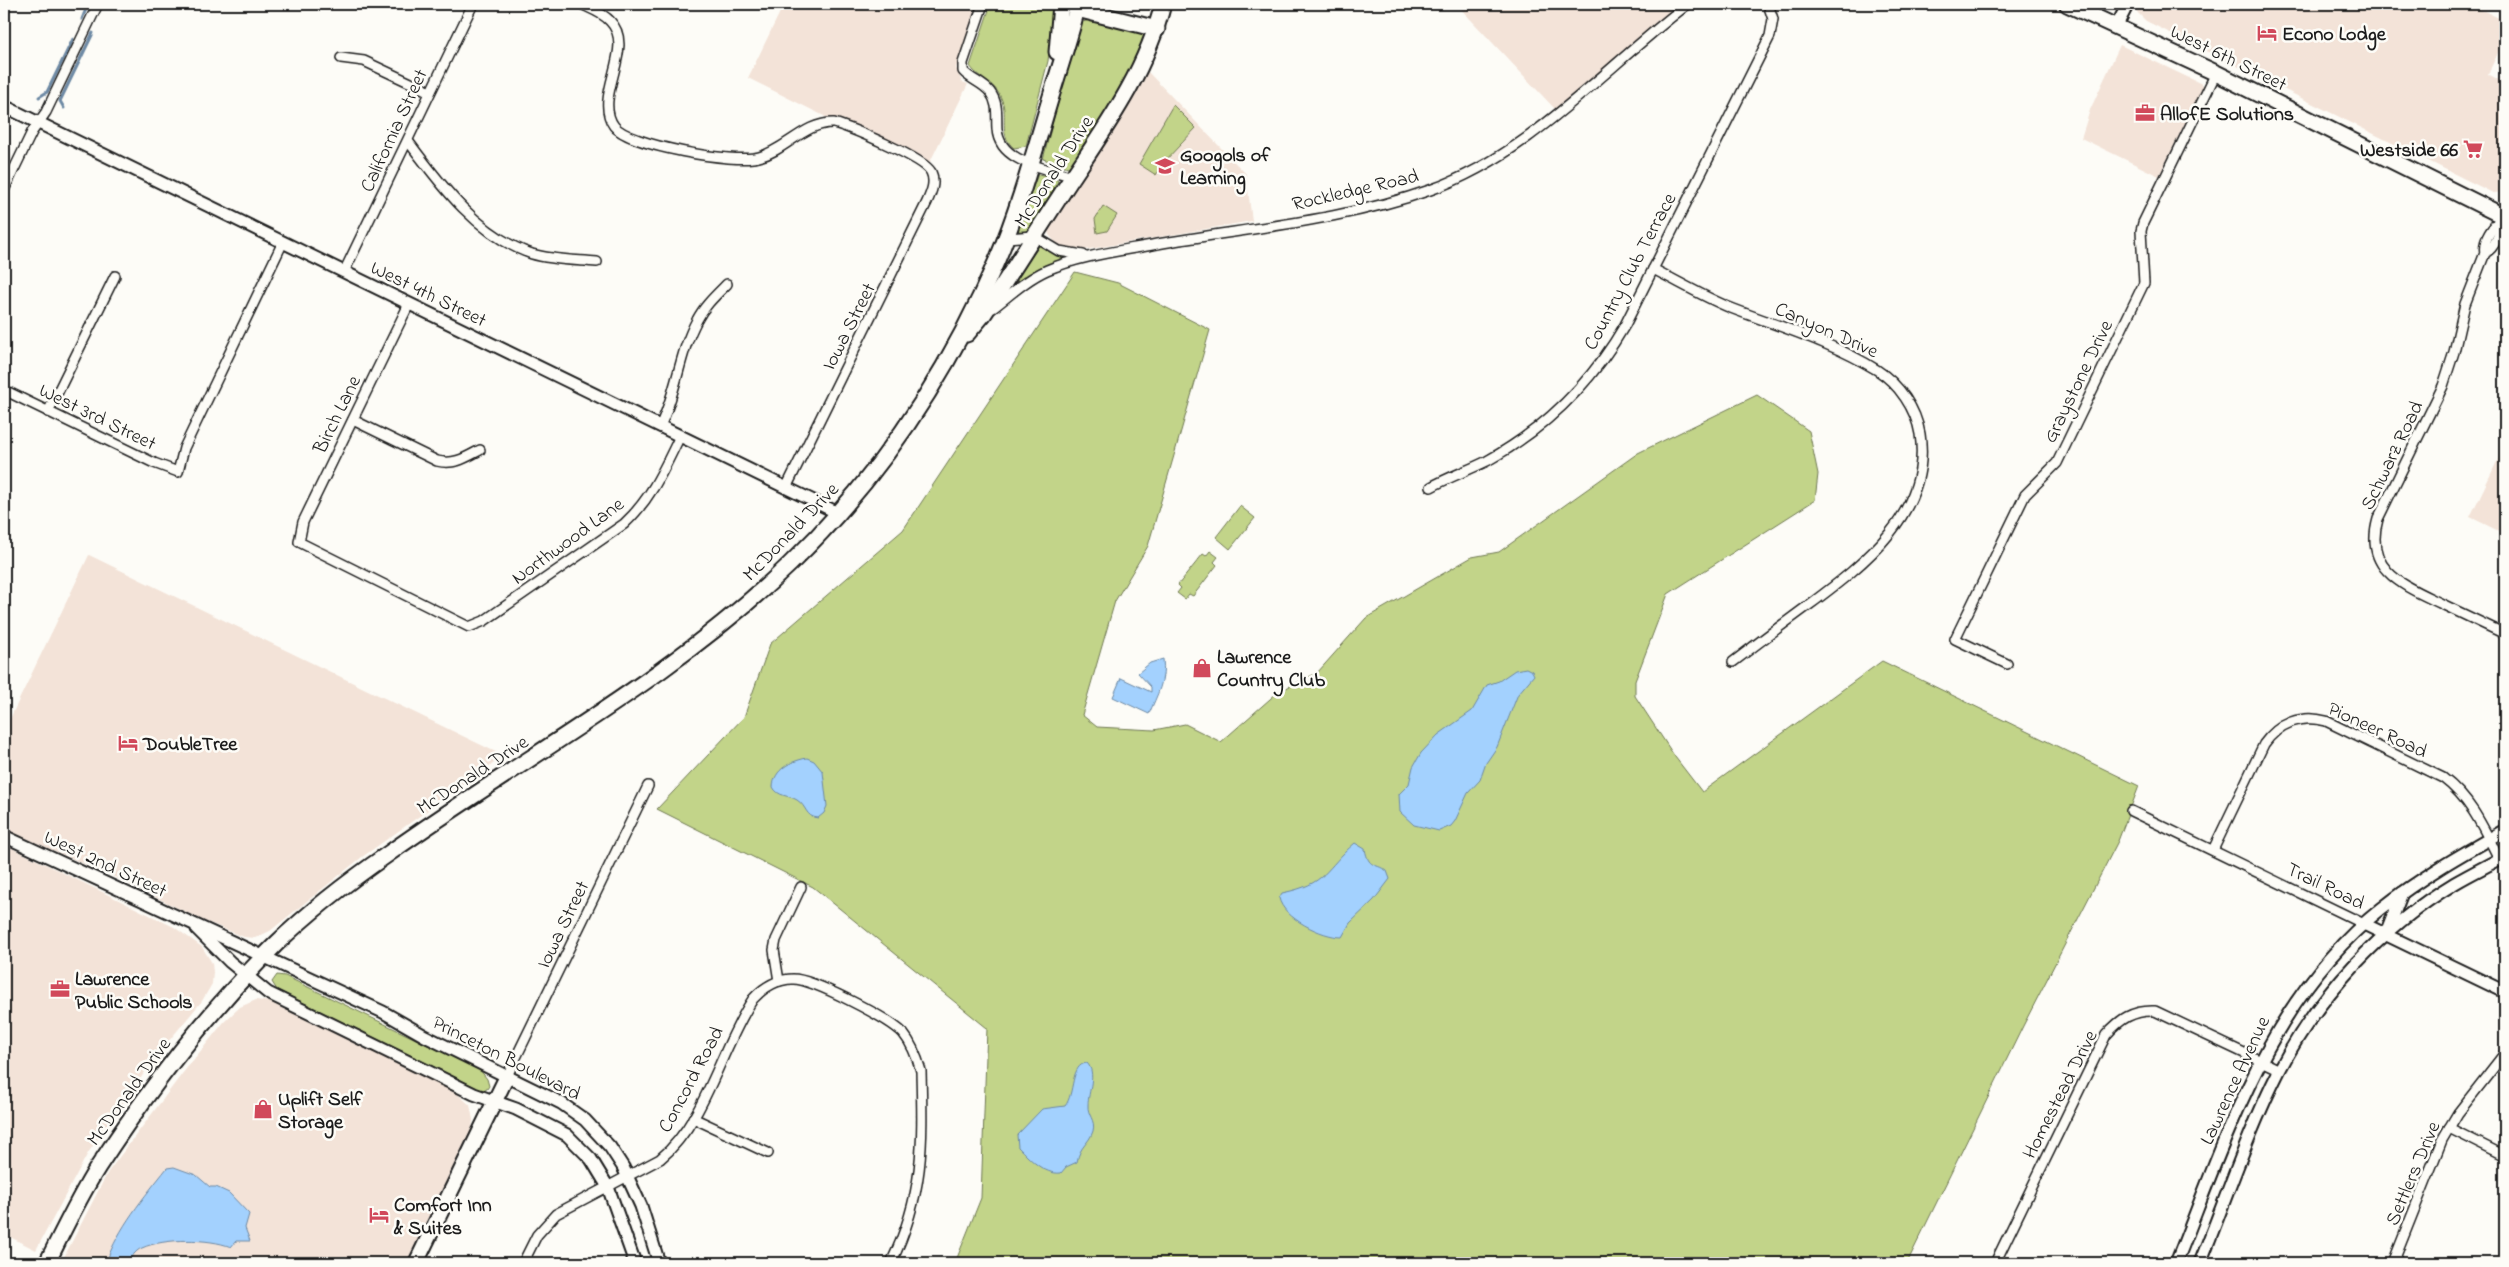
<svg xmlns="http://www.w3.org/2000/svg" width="2509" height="1267" font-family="'Indie Flower',sans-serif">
	<rect width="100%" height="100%" fill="#fdfcf7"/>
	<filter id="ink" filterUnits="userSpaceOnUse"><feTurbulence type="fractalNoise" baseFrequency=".02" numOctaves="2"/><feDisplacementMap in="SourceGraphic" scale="10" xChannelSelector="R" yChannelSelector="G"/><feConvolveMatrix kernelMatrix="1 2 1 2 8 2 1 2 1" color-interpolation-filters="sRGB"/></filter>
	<g filter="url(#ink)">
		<g fill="#f3e3d8">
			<polygon points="774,4 977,4 956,68 962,82 968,84 930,162 853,125 828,118 748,78 782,8"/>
			<polygon points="1456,4 1679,4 1555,109"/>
			<polygon points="2136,4 2470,4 2505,21 2505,38 2488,74 2505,83 2505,192 2493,193 2146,21 2137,12"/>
			<polygon points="2120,45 2204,85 2159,176 2081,138 2090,110"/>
			<polygon points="1147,71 1246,174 1252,221 1084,250 1073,250 1058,245 1049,235 1048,229 1102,149"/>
			<polygon points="2505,445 2505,534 2470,517"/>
			<polygon points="89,555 504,756 362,857 270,931 255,938 244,937 200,919 119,879 4,829 4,731"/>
			<polygon points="6,845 174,927 202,947 212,963 213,972 212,984 202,1001 157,1055 88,1153 36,1250 4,1234 4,851"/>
			<polygon points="256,1000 270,1002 455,1092 470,1105 473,1120 472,1128 406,1263 61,1263 108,1172 182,1074 224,1022 240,1007"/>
		</g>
		<g fill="#c2d489" stroke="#6f7852">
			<path d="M991,4H1054L1048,61L1026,146L1014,148C999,136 1007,119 1003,104C997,81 980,81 970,66Z"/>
			<polygon points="1092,19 1141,32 1145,37 1112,106 1075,163 1068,167 1043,159 1078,27 1083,22"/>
			<polygon points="1173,105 1196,128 1165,161 1156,175 1139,164"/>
			<polygon points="1038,174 1053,177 1058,181 1032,231 1016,231"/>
			<polygon points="1103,206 1117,215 1107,231 1097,233 1095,219"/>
			<polygon points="1037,244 1067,259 1040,268 1012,284"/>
			<polygon points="1075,272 1118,283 1210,330 1148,546 1115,601 1082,715 1097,727 1154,730 1185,724 1221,742 1278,692 1317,673 1366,618 1472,557 1499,552 1638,453 1757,395 1809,431 1818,474 1815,500 1668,594 1635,681 1635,696 1675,757 1702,792 1882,661 2139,786 2118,841 2023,1026 1907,1263 955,1263 981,1198 987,1028 813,887 657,809 744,717 770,644 903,530"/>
			<polygon points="1240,506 1255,518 1230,549 1216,537"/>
			<polygon points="1210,551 1218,557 1214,562 1217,565 1193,596 1189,594 1185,599 1177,593 1181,588 1178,585 1203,554 1206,556"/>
			<polygon points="277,975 285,976 480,1070 487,1079 489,1086 487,1089 481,1090 277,990 272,982"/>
		</g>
		<g fill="#a3d1fe" stroke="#6d89a4">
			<path d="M1163,659C1166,680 1157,695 1149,714L1113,697L1121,678L1151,692V687L1138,673L1150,663Z"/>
			<polygon points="1526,668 1532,671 1534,675 1518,694 1497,747 1486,763 1480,780 1468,793 1455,821 1451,826 1439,831 1414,825 1400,812 1399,794 1409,784 1413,767 1421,753 1438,735 1472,711 1487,685 1499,681 1515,670"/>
			<path d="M807,758L814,761L823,772L827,806L824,813L818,818C805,817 807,806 797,800C789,795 778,797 773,787C774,769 791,761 807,758Z"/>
			<path d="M1355,843L1365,849C1369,869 1374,862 1387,871L1390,879L1374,900L1350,923L1342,937C1322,937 1283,918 1279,898L1282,893C1328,884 1324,869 1355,843Z"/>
			<path d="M1087,1063C1097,1073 1088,1092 1088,1105C1087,1115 1096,1120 1093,1131C1089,1144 1080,1145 1077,1162L1066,1167L1061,1173C1044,1175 1029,1158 1018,1147L1017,1135L1042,1109L1065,1106C1075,1094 1070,1064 1087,1063Z"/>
			<path d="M174,1167L196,1175L210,1187H216L229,1193L249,1214L245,1228L250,1241H236L231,1247C209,1238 164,1238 142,1248C134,1251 132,1259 125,1263H106C118,1228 144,1197 167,1168Z"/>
		</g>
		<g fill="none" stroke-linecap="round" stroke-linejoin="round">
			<g stroke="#6d89a4" stroke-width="3">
				<polyline points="82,19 88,4"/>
				<polyline points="39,97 47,92 73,39"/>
				<polyline points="64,108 60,101 93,33"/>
			</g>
			<defs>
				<g id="minor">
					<path d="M581,4C591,9 603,13 610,21C637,48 592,96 614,126C629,146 735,164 759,157C786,150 805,122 834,123C851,128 924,158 931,172C936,182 931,193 927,202L786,488"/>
					<path d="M983,4L963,63V71C971,80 983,83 990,92C999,104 996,116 997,129C999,163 1047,168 1073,177"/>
					<polyline points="341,58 364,61 430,92"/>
					<path d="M408,141C440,184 478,236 532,254C552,260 575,260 597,262"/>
					<polyline points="4,190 32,132 46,112 98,4"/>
					<path d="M2503,216C2494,226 2482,239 2485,253L2465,304L2454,352L2443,386L2378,519C2363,571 2405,586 2442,604C2463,614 2484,624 2505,634"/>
					<polyline points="1006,238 1034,236 1059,251 1083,255"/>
					<path d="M2485,253C2497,247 2500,230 2503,217"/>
					<path d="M1653,269C1679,282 1704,297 1731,308C1780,327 1832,342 1877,370C1899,384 1916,409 1920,434C1932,512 1864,564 1809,605C1783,624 1758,643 1733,662"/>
					<polyline points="344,272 473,4"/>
					<path d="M409,304L303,522L299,542L469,627L484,621L624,524C651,499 664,469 680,436"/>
					<path d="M993,308C1011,294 1027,279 1047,270C1082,255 1121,251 1157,244C1248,228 1343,221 1430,190C1532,154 1604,68 1688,4"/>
					<polyline points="4,390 154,463 178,472 184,448 283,242"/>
					<polyline points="48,412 115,276"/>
					<path d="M353,420L437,461C455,465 465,458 480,450"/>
					<path d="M660,426C677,392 679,353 697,320C704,306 716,295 727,284"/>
					<path d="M1431,487C1449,477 1469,470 1487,461C1545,429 1592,382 1625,325L1770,36L1773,19L1768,4"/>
					<polyline points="2007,664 1955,639 2025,495 2057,463 2144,283 2141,231 2143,223 2216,73"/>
					<polyline points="2131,811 2364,924"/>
					<path d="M2213,850L2264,744C2279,723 2301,714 2326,721L2443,778C2471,799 2484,829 2499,859"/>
					<polyline points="779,981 774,950 776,940 801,887"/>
					<polyline points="507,1076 648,786"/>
					<polyline points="693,1118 768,1153"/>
					<polyline points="2449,1128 2505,1156"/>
					<path d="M523,1263L537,1235L556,1214L660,1159C706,1121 720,1049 753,999C764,987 776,979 793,979C813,979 888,1018 903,1033C912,1044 917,1057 921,1071C923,1145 924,1195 891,1263"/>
					<path d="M1995,1263L2106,1035C2120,1019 2133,1010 2155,1011L2280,1070"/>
					<polyline points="2393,1263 2442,1140 2458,1113 2505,1053"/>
				</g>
				<g id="tertiary">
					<polyline points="2117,25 2128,4"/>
					<polyline points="4,106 838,513"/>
					<polyline points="4,836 383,1012 425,1036 561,1103 585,1120 610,1147 623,1167 641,1206 659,1263"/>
					<polyline points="2364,924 2505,992"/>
					<polyline points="197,929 230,962 268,993 474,1094 516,1109 567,1135 591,1159 608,1187 635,1263"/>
					<polyline points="2386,934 2402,893"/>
					<path d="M2176,1263C2227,1136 2269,998 2381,909C2420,878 2462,854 2505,830"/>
					<path d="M2200,1263C2226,1199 2248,1132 2279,1071C2318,995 2382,927 2455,883C2472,873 2489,865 2505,856"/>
				</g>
				<polyline id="secondary" points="416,1263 507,1076"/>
				<polyline id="primary" points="2067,4 2216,73 2505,217"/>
				<g id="trunk">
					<polyline points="1077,9 1157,29"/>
					<polyline points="1057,52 1061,4"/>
					<path d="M967,334L983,315C1012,272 1039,228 1068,184C1106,127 1146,72 1163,4"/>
					<path d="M47,1263C63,1231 79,1197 98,1167C150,1087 209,1011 276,944C310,911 349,881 388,854C522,758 670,680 790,564C879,478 948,374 997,260C1020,206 1035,149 1052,93C1061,63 1071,34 1078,4"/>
				</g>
			</defs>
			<use href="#minor" stroke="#1c1c1c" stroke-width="12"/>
			<use href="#tertiary" stroke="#1c1c1c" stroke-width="15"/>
			<use href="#secondary" stroke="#1c1c1c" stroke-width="18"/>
			<use href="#primary" stroke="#1c1c1c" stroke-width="19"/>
			<use href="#trunk" stroke="#1c1c1c" stroke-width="19"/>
			<use href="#minor" stroke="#fdfcf7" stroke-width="9"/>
			<use href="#tertiary" stroke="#fdfcf7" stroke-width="11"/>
			<use href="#secondary" stroke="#fdfcf7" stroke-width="14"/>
			<use href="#primary" stroke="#fdfcf7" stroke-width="15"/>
			<use href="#trunk" stroke="#fdfcf7" stroke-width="15"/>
		</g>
	</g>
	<defs>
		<symbol id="hotel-bare" viewBox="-9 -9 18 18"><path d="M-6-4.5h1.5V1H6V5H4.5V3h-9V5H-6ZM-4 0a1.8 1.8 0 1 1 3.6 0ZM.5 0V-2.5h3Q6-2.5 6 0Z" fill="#d1495b" stroke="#fdfcf7" stroke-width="2.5" paint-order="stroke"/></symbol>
		<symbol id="office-bare" viewBox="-9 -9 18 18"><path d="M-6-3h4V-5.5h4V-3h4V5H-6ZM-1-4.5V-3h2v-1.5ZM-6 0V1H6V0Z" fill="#d1495b" stroke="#fdfcf7" stroke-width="2.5" paint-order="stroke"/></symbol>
		<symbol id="supermarket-bare" viewBox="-9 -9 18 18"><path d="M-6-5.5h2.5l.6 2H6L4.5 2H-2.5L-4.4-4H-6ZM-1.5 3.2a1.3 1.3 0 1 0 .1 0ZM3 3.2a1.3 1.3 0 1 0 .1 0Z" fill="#d1495b" stroke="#fdfcf7" stroke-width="2.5" paint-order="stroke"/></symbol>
		<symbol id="school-bare" viewBox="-9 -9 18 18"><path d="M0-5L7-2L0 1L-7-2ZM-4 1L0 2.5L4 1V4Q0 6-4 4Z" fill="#d1495b" stroke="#fdfcf7" stroke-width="2.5" paint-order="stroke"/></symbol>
		<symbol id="shop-bare" viewBox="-9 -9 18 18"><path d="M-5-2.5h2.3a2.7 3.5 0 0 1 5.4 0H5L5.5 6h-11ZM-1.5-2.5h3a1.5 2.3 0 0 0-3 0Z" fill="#d1495b" stroke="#fdfcf7" stroke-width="2.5" paint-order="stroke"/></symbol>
	</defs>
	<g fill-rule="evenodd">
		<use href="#hotel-bare" x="2253" y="19" width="28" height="28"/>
		<use href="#office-bare" x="2131" y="99" width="28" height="28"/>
		<use href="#supermarket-bare" x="2459" y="135" width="28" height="28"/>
		<use href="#school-bare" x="1151" y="152" width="28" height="28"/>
		<use href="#shop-bare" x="1188" y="654" width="28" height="28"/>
		<use href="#hotel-bare" x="114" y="729" width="28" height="28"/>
		<use href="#office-bare" x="46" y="975" width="28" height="28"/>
		<use href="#shop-bare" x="249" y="1095" width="28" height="28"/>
		<use href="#hotel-bare" x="365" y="1201" width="28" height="28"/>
	</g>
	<g text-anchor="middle" stroke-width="5" stroke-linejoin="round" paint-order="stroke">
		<g font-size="20" font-weight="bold" fill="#1c1c1c" stroke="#fdfcf7" text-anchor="start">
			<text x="2282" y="40">Econo Lodge</text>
			<text x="2160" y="120">AllofE Solutions</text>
			<text x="2458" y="156" text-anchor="end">Westside 66</text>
			<text x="1180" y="161">Googols of<tspan x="1180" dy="23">Learning</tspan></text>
			<text x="1217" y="663">Lawrence<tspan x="1217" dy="23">Country Club</tspan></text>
			<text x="143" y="750">DoubleTree</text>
			<text x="75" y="985">Lawrence<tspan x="75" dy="23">Public Schools</tspan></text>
			<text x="278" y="1105">Uplift Self<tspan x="278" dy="23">Storage</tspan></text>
			<text x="394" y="1211">Comfort Inn<tspan x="394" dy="23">&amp; Suites</tspan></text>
		</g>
		<g font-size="20" fill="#1c1c1c" stroke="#fdfcf7">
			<text transform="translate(2229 57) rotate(26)" y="7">West 6th Street</text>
			<text transform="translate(393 130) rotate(-65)" y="7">California Street</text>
			<text transform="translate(1053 171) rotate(-57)" y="7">McDonald Drive</text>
			<text transform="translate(1355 189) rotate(-13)" y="7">Rockledge Road</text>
			<text transform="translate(1629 271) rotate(-62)" y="7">Country Club Terrace</text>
			<text transform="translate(429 293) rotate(26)" y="7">West 4th Street</text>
			<text transform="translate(848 326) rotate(-63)" y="7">Iowa Street</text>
			<text transform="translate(1827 329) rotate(24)" y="7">Canyon Drive</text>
			<text transform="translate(2077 381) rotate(-64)" y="7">Graystone Drive</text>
			<text transform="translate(336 414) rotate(-64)" y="7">Birch Lane</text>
			<text transform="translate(98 416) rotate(26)" y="7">West 3rd Street</text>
			<text transform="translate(2391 455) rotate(-64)" y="7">Schwarz Road</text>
			<text transform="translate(790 531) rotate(-46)" y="7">McDonald Drive</text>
			<text transform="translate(567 540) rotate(-36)" y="7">Northwood Lane</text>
			<text transform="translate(2378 729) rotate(25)" y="7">Pioneer Road</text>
			<text transform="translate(472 774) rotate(-33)" y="7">McDonald Drive</text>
			<text transform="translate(106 863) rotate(25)" y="7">West 2nd Street</text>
			<text transform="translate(2326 885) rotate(26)" y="7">Trail Road</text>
			<text transform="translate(562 924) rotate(-64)" y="7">Iowa Street</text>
			<text transform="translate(507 1057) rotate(27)" y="7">Princeton Boulevard</text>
			<text transform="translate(690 1079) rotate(-62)" y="7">Concord Road</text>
			<text transform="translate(2234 1080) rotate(-65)" y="7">Lawrence Avenue</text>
			<text transform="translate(128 1091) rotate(-54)" y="7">McDonald Drive</text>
			<text transform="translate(2059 1094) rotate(-63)" y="7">Homestead Drive</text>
			<text transform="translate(2412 1173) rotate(-67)" y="7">Settlers Drive</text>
		</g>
	</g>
	<rect width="2509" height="1267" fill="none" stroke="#fdfcf7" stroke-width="20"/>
	<rect x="10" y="10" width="2489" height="1247" fill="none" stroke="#1c1c1c" stroke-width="2" filter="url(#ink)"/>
</svg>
